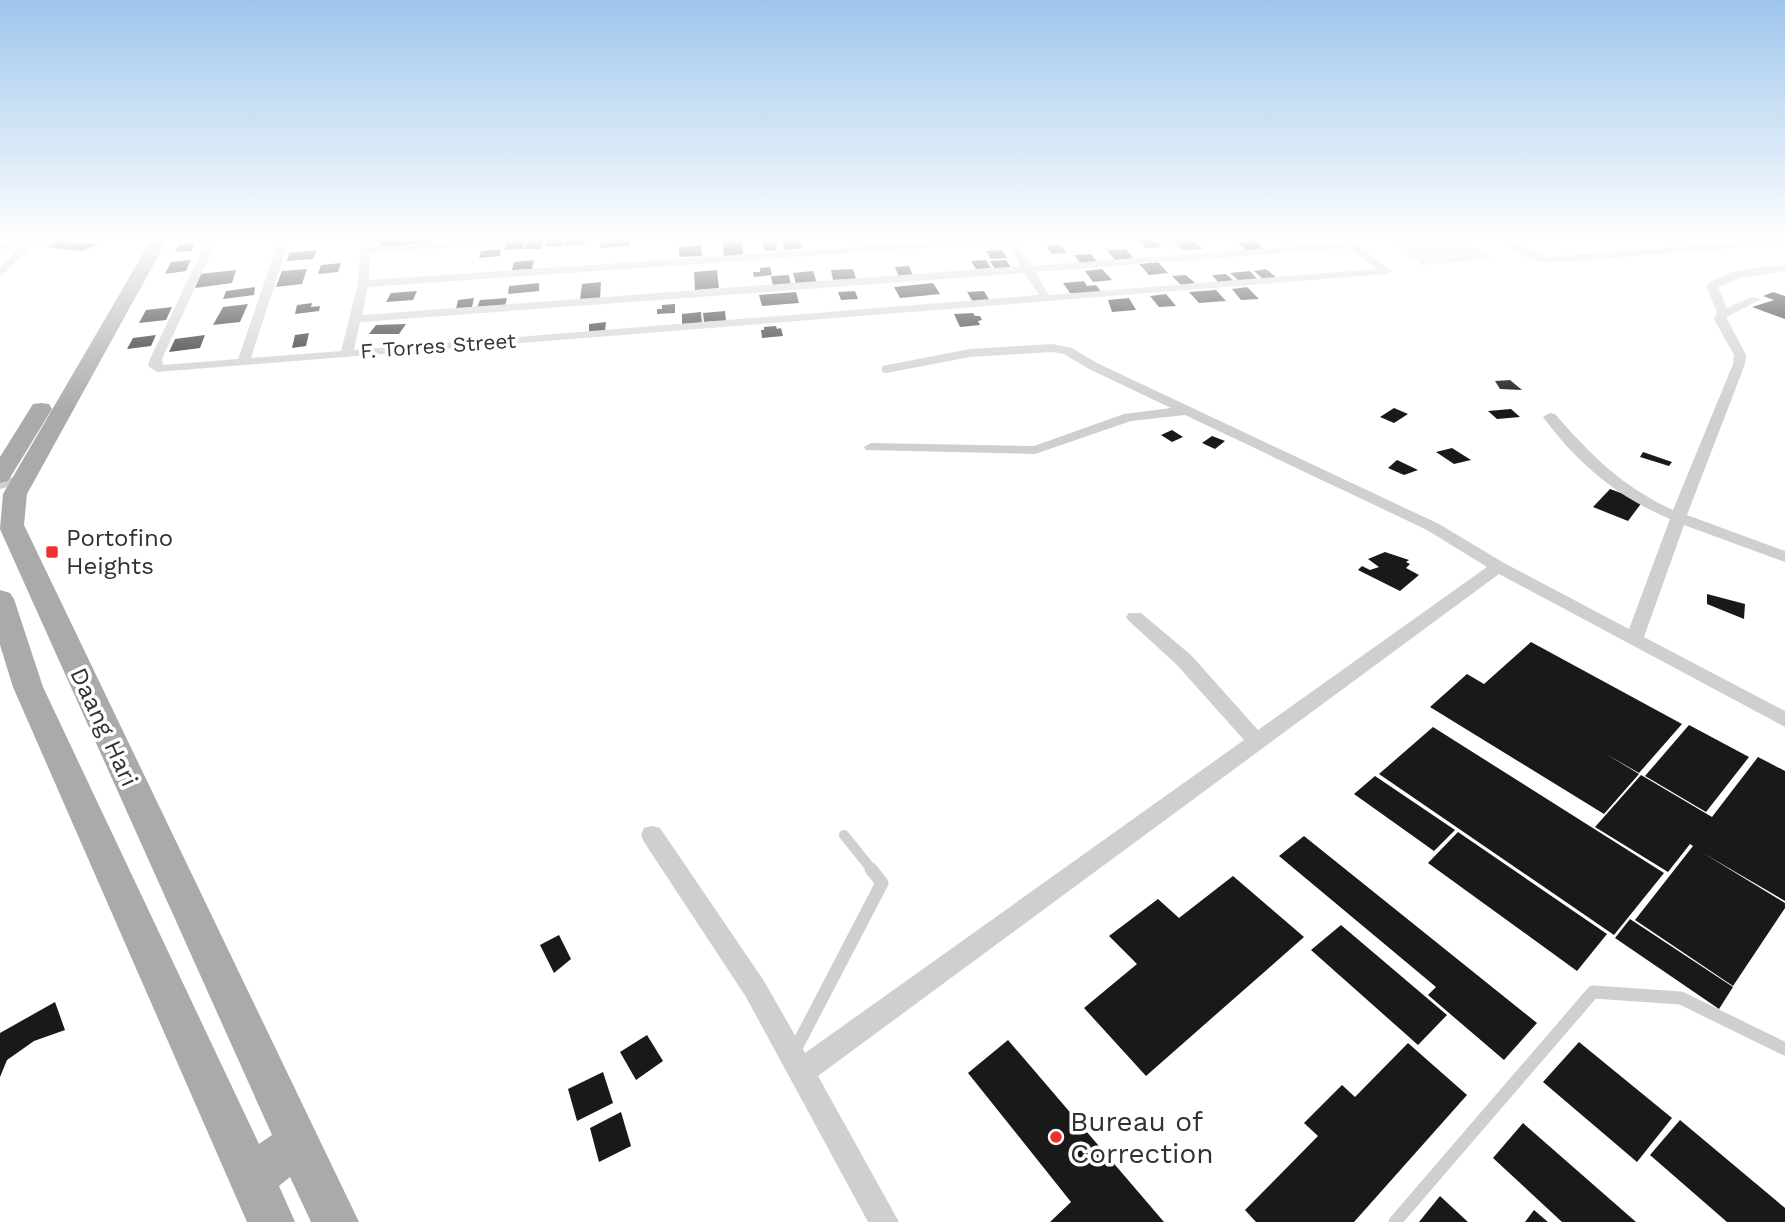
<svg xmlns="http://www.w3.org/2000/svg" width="1785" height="1222" font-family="'Work Sans',sans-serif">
	<rect width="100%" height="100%" fill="#fff"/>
	<polygon fill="#ccdeef" points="1387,240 1408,240 1406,245 1425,245 1420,240 1462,240 1494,259 1423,265"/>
	<g fill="#191919">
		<polygon points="379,240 431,240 431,242 380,248"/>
		<polygon points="508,240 525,240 523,249 504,250"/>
		<polygon points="528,240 545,240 541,249 524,249"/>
		<polygon points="547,240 563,240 561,246 545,247"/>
		<polygon points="566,240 585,240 585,245 565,246"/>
		<polygon points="601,240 630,240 629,246 600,248"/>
		<polygon points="782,240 799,240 803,248 785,250"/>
		<polygon points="1138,240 1155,240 1162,247 1146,248"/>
		<polygon points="1173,240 1193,240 1203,249 1183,250"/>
		<polygon points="1254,240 1264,250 1247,252 1237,242"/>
		<polygon points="60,241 98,244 84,251 45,247"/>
		<polygon points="742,241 743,254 724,256 723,242"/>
		<polygon points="775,241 777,250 765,251 762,242"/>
		<polygon points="195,243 191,251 175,252 179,245"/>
		<polygon points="1059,244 1067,253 1052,254 1046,246"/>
		<polygon points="701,245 702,256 679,257 679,247"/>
		<polygon points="501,249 500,256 479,258 481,251"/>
		<polygon points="1126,249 1133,258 1115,260 1107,250"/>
		<polygon points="317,250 313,259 287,261 289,253"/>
		<polygon points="1002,250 1007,258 991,259 986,251"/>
		<polygon points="1091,254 1099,264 1081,264 1074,255"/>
		<polygon points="191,260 186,271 165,274 171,262"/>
		<polygon points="534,260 532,269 512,270 514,262"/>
		<polygon points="986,260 991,268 976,269 971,261"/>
		<polygon points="1006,260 1013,270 996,271 990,261"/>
		<polygon points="1158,262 1168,273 1149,275 1139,264"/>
		<polygon points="341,263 338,272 318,274 321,265"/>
		<polygon points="909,266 913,276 899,277 895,267"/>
		<polygon points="770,267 772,275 754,277 753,272 760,272 760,268"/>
		<polygon points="307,269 302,284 276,287 282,271"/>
		<polygon points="853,269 856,279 833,280 831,270"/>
		<polygon points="1102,269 1112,280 1093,282 1085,271"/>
		<polygon points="1266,269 1278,279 1264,280 1254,271"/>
		<polygon points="236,270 232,283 195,288 200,274"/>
		<polygon points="717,270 719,288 695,290 694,272"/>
		<polygon points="813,271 817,283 796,284 793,273"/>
		<polygon points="1250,271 1258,280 1239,281 1230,273"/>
		<polygon points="1226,274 1234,281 1218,282 1212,275"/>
		<polygon points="789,275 791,285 773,286 771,276"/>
		<polygon points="1186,275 1195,283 1181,285 1172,276"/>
		<polygon points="1084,281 1087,286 1096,285 1102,293 1070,293 1063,283"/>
		<polygon points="601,282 600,299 580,300 582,284"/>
		<polygon points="539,283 539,291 508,294 509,286"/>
		<polygon points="933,283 940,294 900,298 894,287"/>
		<polygon points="255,287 254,295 223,299 226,291"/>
		<polygon points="1247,287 1259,299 1241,300 1232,289"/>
		<polygon points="1216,290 1226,301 1199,303 1189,292"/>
		<polygon points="417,291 413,300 386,302 391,293"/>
		<polygon points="855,291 858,299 841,300 838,292"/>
		<polygon points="984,291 990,301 973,302 967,292"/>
		<polygon points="796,292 799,303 762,306 759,295"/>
		<polygon points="1773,292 1785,296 1785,319 1752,307 1774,300 1763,296"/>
		<polygon points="1166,294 1176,306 1159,307 1150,296"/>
		<polygon points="474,298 472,307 456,309 458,300"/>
		<polygon points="507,298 505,306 477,308 480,300"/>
		<polygon points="1129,298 1136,310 1112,312 1108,300"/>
		<polygon points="312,303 311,307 320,306 319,311 295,314 297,305"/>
		<polygon points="248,304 240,322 213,325 223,307"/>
		<polygon points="675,304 675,313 657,314 657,309 662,309 662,305"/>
		<polygon points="172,307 166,320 139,323 146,310"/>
		<polygon points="725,311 726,321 704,322 703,313"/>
		<polygon points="701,312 702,323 682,325 682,314"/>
		<polygon points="973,313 975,316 980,316 982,320 978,321 980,325 960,327 954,314"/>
		<polygon points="606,322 605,331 589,332 589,324"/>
		<polygon points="406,324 399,334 369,334 376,325"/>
		<polygon points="776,326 777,329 781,328 783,336 762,338 761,330 764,330 764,327"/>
		<polygon points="309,333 306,346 292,348 295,335"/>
		<polygon points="156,335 151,346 127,349 133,338"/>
		<polygon points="205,335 200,348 169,352 175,339"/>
		<polygon points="1510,380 1522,390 1500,389 1495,381"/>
		<polygon points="1394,408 1408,414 1394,423 1380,417"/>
		<polygon points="1511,409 1520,417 1497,419 1488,411"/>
		<polygon points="1172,430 1183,437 1172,442 1161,435"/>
		<polygon points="1212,436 1225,441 1215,449 1202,443"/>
		<polygon points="1452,448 1471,460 1454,464 1436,452"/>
		<polygon points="1643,452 1672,462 1669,466 1640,457"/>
		<polygon points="1397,460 1418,470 1404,475 1388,468"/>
		<polygon points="1610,489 1643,501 1628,521 1593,507"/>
		<polygon points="1385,552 1409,560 1406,562 1410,564 1406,568 1419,575 1400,591 1358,570 1362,566 1370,570 1379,567 1368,559"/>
		<polygon points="1707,594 1745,604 1744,619 1707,604"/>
		<polygon points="1531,642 1682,724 1639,773 1606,754 1639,774 1604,814 1430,707 1467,674 1484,684"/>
		<polygon points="1689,725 1749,757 1706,812 1645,776"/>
		<polygon points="1433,727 1664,873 1614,935 1379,774"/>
		<polygon points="1758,757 1785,771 1785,901 1703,853 1785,903 1785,908 1733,986 1635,920 1693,846 1690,844 1668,872 1595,827 1641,775 1712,817"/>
		<polygon points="1375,776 1455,830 1434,851 1354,794"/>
		<polygon points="1458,832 1607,934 1577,971 1428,863"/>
		<polygon points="1304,836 1537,1023 1504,1060 1428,995 1436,987 1279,856"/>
		<polygon points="1233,876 1304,937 1146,1076 1084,1008 1137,964 1109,936 1158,899 1179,918"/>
		<polygon points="1630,919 1733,987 1719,1009 1615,938"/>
		<polygon points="1341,925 1447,1015 1418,1045 1311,950"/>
		<polygon points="559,935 571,959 554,973 540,945"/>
		<polygon points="55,1002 65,1030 34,1041 7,1060 0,1077 0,1033"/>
		<polygon points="647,1035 663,1061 636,1080 620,1052"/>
		<polygon points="1008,1040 1164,1222 1050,1222 1071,1202 968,1073"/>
		<polygon points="1579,1042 1672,1118 1637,1162 1543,1082"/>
		<polygon points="1408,1043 1467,1095 1354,1222 1256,1222 1245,1210 1318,1136 1304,1123 1342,1085 1355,1097"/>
		<polygon points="603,1072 613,1103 577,1121 568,1089"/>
		<polygon points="621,1112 631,1146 599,1162 590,1128"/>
		<polygon points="1680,1120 1785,1208 1785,1222 1727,1222 1650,1155"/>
		<polygon points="1523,1123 1636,1222 1562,1222 1493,1158"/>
		<polygon points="1440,1196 1468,1222 1419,1222"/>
		<polygon points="1534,1210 1548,1222 1525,1222"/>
	</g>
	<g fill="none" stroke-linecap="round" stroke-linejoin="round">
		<polyline stroke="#cfcfcf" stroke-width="10" points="844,835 873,871"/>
		<g stroke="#cfcfcf" stroke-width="13">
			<polyline points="795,1050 882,883 871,869"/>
			<polyline points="1395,1222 1593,992 1681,998 1785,1049"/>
		</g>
		<g fill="#cfcfcf" fill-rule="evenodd">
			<polygon points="21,240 38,240 0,277 0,268 22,245 0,250 0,244"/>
			<path d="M207,240H217L162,359L163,365L238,359L279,240H289L251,358L341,351L358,284L361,240H371V247L474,240H517L512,243L370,253L369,280L957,240H999L994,243L368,287L362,315L1021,266L1004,240H1014L1031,266L1341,243L1339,240H1350L1356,243L1392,271L1387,274L157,372L148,366L150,359ZM1349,248L1377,269L1049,295L1035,272ZM1024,273L1039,295L354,350L360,322Z"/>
			<path d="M1499,240C1517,238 1530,253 1547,257L1765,240H1785V244L1547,263L1530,259Z"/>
			<path d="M1785,265V271L1740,278L1718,287L1727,308L1752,297L1762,299L1726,317L1746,355L1745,364L1687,515L1785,551V562L1684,525L1644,637L1785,711V727L1499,574L818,1076L899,1222H868L746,997L644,842L641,835L644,828L652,826L660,828L764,981L805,1053L1244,740L1177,665L1129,621L1126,617L1129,613H1141L1191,655L1258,730L1487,567L1427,530L1185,415L1131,421L1035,454L866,450L864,447L871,443L1034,446L1124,414L1171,408L1089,369L1064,354L1052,352L970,357L886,373L882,372V366L970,349L1052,344L1072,348L1097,363L1439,524L1504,563L1629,629L1670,519C1617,497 1577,463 1543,417L1550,413L1555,414C1592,456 1621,486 1673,510L1733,364L1734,355L1714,319L1717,312L1706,286C1726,268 1760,268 1785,265Z"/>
			<polygon points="23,475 28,476 30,479 28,482 0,489 0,480"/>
		</g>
		<g fill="#aaa" fill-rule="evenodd">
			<polygon points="151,240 167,240 27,494 24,525 359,1222 311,1222 290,1177 279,1186 295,1222 247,1222 13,687 0,645 0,590 10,593 14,599 43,687 259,1144 272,1135 0,529 3,494"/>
			<polygon points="41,403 49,404 52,409 8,481 0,483 0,457 33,404"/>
		</g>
	</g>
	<linearGradient id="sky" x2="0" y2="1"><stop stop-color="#9dc5eb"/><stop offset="0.58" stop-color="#fff"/><stop offset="1" stop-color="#fff" stop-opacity="0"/></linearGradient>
	<rect width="1785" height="411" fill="url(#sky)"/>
	<g fill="#ee302f" stroke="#fff" stroke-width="2.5">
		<rect x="45" y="545" width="14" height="14" rx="3.5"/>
		<circle cx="1056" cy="1137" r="7"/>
	</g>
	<g text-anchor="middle" stroke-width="7" stroke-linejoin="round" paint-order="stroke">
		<g font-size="21" fill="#323232" stroke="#fff">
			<text transform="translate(438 346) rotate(-4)" y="7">F. Torres Street</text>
		</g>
		<g font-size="24" fill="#323232" stroke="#fff" text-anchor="start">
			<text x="66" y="546">Portofino<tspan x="66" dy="28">Heights</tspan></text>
		</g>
		<g font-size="24" fill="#323232" stroke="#fff">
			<text transform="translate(104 727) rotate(65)" y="8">Daang Hari</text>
		</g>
		<g font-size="28" fill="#323232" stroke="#fff" text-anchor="start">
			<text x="1070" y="1131">Bureau of<tspan x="1070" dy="32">Correction</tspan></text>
		</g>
	</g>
</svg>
